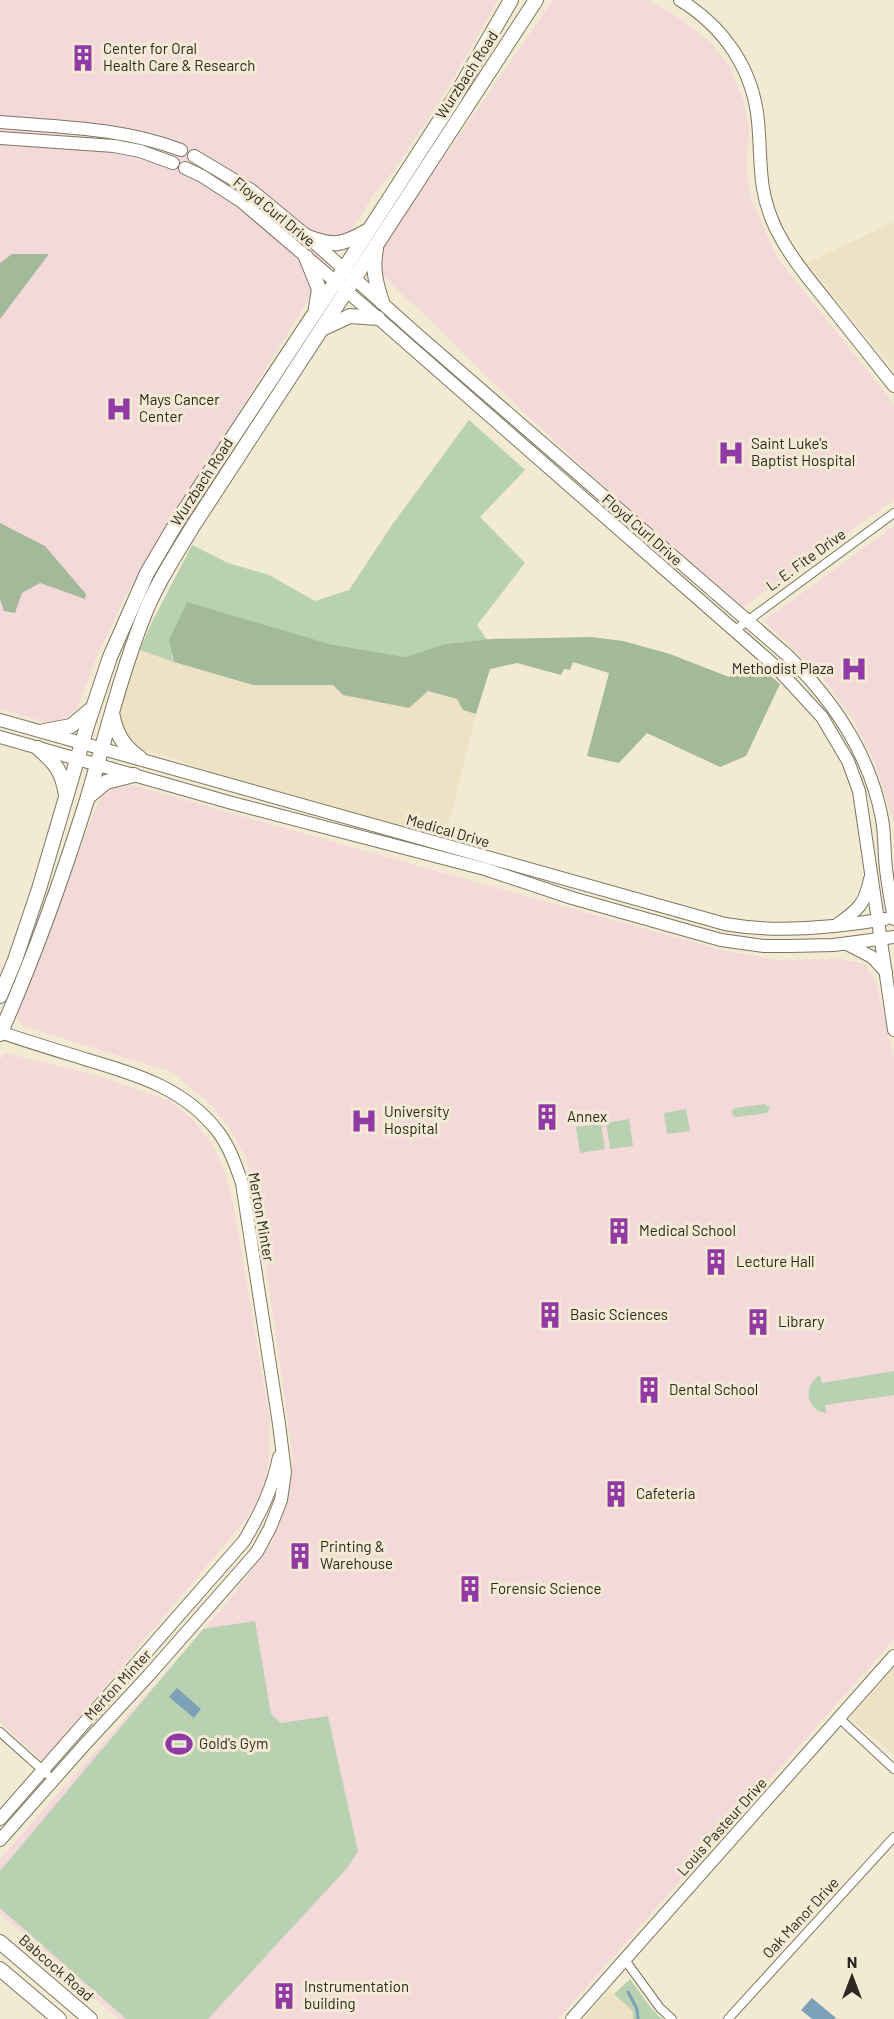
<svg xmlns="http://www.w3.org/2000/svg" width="894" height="2019" font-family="Barlow,sans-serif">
	<rect width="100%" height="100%" fill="#f3ead3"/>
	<g fill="#ede2c3">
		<polygon points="894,222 894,370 807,263"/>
		<polygon points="140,650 174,662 253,685 333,685 343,695 428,691 457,699 463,710 476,714 445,840 229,779 165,756 138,749 125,740 117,715"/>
		<polygon points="894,1668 894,1755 850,1718"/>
		<polygon points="609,1990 634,2011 633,2019 584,2019"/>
	</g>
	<g fill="#f4d9da">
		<polygon points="0,0 498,0 436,107 394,170 373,195 129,590 97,656 77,709 64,719 45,722 0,709"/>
		<polygon points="501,889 722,950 776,960 838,959 863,963 876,982 894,1059 894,1639 558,2019 118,2019 0,1914 0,1859 227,1603 273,1541 281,1517 293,1460 322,1455 497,1227 488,1164 504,1162"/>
	</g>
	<g fill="#f4d9d9">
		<polygon points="225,0 498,0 449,86 394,170 373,195 359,219 342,235 331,238 306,224 289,210 272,188 246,173 218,152 206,150 176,136 162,119 160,106 164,95 199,35"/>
		<polygon points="553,0 649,0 682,20 712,44 730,67 745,105 749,132 746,168 751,199 778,259 894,404 894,500 739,610 532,420 381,273 380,250"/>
		<polygon points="117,163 150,168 184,179 225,205 280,252 306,285 308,298 181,499 129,590 0,523 0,319"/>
		<polygon points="894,526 894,824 875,763 853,719 823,678 764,621"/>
		<polygon points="132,785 501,889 504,1162 488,1164 497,1227 496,1272 322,1455 293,1460 258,1209 246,1159 232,1132 215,1109 174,1073 23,1026 17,1018 20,1002 100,798 115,788"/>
		<polygon points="4,1053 93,1074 170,1101 192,1119 213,1145 225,1173 234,1207 270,1421 270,1450 265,1484 248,1517 42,1761 0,1723 0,1060"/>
	</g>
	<g fill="#b8d1b0">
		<polygon points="469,420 525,470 480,517 525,563 477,625 487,640 445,644 405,657 329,644 171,655 174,662 140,650 151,624 192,545 228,563 269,575 315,601 349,590 392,525"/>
		<polygon points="765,1104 770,1108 767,1113 736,1117 733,1116 732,1111 735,1108"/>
		<polygon points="686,1109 690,1131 667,1134 664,1113"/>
		<polygon points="629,1119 633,1146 610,1149 606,1123"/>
		<polygon points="601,1124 605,1149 580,1153 576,1127"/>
		<path d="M894,1371V1395L825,1405L826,1413C805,1410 803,1385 820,1375L822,1383Z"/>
		<polygon points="255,1621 271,1714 281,1723 328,1716 358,1851 348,1867 208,2019 126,2019 0,1908 0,1871 203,1629"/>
		<path d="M630,1979C641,1993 649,2008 662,2019H633V2011L614,1994Z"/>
	</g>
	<g fill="#a2ba9a">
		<polygon points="12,254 49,254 0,319 0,263"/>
		<polygon points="0,523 45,546 86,594 85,599 40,583 22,593 15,613 4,611 0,599"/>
		<polygon points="187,602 329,644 405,657 445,644 491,639 591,637 623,641 670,654 729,677 754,662 780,684 746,756 720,767 647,733 619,763 587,756 609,673 573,662 570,670 564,669 561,675 517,663 490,669 476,714 463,710 457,699 428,691 409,708 343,695 333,685 253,685 174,662 169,640"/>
	</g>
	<g fill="#7ca0b8">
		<polygon points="177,1688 201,1709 194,1718 169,1697"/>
		<polygon points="812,1998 836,2018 834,2019 812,2019 801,2010"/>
	</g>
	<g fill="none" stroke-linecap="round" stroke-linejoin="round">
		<polyline stroke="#7ca0b8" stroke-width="3" points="628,1992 637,2009 638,2019"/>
		<defs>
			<g id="street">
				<polyline points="735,630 894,513"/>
				<polyline points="839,1718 894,1769"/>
				<polyline points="0,1732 47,1774"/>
				<polyline points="625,1960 660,2008 672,2019"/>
				<polyline points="728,2019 894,1837"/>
			</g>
			<g id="secondary">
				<path d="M680,0C724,27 753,69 758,121C762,163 757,189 776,229C790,257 809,279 828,303C850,331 872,358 894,386"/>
				<path d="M0,122C62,127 123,128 181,150"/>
				<polyline points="0,138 114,146 140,151 173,163"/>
				<path d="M194,156L251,190L308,237L419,336L787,655C833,700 870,754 882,819C885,835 884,852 886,869C888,886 891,902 894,919"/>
				<polyline points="185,168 202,176 242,202 378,318 775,666 822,717 848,761 859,791 894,1030"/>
				<path d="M0,720L725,924C776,933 833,928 885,919"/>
				<polyline points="0,737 232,803 485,869 572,898 721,940 764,946 789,946 834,945 894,937"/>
				<path d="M838,924C858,910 865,904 870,879"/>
				<polyline points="847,944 872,957 886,972"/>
				<path d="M0,1032C29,1042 59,1051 88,1060C138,1075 186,1089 219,1133C230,1148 236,1166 242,1183L279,1424L285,1472L281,1500L270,1528L257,1552L149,1675L87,1742L0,1840"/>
				<path d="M0,1819L244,1541C260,1514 273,1488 279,1457"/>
				<polyline points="572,2019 894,1656"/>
			</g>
			<g id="primary">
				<path d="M308,237C334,247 342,245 367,231"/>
				<path d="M376,249C372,268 376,284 382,302"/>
				<polyline points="306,257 319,289 316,308"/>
				<polyline points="324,328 350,316 378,318"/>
				<path d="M112,713C116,734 123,746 140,758"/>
				<polyline points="44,731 71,726 90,710"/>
				<path d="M38,748C56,764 62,771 66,795"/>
				<polyline points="88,797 106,782 134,775"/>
				<polyline points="0,996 15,960 39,889 87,726 110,657 147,573 180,517 344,269 455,97 511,0"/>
				<path d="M0,1034C34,958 62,879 87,800C105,739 120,677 143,618C155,586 175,556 193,526L536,0"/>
				<polyline points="0,1942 90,2019"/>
				<polyline points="0,1969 59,2019"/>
			</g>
		</defs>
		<use href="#street" stroke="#7d7661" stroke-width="10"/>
		<use href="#secondary" stroke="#7d7661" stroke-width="14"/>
		<use href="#primary" stroke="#7d7661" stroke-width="16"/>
		<use href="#street" stroke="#fff" stroke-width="8"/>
		<use href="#secondary" stroke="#fff" stroke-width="12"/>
		<use href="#primary" stroke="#fff" stroke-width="14"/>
	</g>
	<defs>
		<symbol id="building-bare" viewBox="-9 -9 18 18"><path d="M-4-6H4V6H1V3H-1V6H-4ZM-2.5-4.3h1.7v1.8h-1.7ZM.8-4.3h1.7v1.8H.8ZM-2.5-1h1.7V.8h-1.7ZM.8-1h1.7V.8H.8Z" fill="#9139a5" stroke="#f3ead3" stroke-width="2.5" paint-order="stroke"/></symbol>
		<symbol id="hospital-bare" viewBox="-9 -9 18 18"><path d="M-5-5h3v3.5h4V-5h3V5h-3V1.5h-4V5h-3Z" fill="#9139a5" stroke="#f3ead3" stroke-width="2.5" paint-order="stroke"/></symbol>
		<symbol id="stadium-bare" viewBox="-9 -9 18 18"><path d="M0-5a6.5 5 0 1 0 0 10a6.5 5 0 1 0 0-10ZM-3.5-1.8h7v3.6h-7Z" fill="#9139a5" stroke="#f3ead3" stroke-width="2.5" paint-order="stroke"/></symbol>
	</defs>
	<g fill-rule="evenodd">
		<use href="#building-bare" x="64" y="39" width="38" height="38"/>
		<use href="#hospital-bare" x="100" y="390" width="38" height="38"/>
		<use href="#hospital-bare" x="712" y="434" width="38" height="38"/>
		<use href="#hospital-bare" x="835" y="650" width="38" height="38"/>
		<use href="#building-bare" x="528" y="1098" width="38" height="38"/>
		<use href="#hospital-bare" x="345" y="1102" width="38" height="38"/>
		<use href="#building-bare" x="600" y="1212" width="38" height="38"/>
		<use href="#building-bare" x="697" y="1243" width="38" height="38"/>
		<use href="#building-bare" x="531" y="1296" width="38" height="38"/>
		<use href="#building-bare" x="739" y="1303" width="38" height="38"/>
		<use href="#building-bare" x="630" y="1371" width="38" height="38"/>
		<use href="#building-bare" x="597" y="1475" width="38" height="38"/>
		<use href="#building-bare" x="281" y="1537" width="38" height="38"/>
		<use href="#building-bare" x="451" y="1570" width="38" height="38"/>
		<use href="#stadium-bare" x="160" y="1725" width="38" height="38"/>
		<use href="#building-bare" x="265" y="1977" width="38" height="38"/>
	</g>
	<g text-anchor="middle" stroke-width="6" stroke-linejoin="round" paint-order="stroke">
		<g font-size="15" fill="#2b281f" stroke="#f3ead3" text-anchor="start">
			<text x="103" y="54">Center for Oral<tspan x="103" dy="17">Health Care &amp; Research</tspan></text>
			<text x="139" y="405">Mays Cancer<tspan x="139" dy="17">Center</tspan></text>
			<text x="751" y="449">Saint Luke's<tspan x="751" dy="17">Baptist Hospital</tspan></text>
			<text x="834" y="674" text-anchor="end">Methodist Plaza</text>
			<text x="384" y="1117">University<tspan x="384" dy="17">Hospital</tspan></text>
			<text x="567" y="1122">Annex</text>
			<text x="639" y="1236">Medical School</text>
			<text x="736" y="1267">Lecture Hall</text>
			<text x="570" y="1320">Basic Sciences</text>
			<text x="778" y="1327">Library</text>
			<text x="669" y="1395">Dental School</text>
			<text x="636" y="1499">Cafeteria</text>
			<text x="320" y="1552">Printing &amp;<tspan x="320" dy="17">Warehouse</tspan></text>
			<text x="490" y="1594">Forensic Science</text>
			<text x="199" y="1749">Gold's Gym</text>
			<text x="304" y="1992">Instrumentation<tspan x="304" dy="17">building</tspan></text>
		</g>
		<g font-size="15" fill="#2b281f" stroke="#f3ead3">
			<text transform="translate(467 75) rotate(-57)" y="5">Wurzbach Road</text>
			<text transform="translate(274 212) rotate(39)" y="5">Floyd Curl Drive</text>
			<text transform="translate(202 482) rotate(-57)" y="5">Wurzbach Road</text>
			<text transform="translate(642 530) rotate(41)" y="5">Floyd Curl Drive</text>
			<text transform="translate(806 560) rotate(-36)" y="5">L. E. Fite Drive</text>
			<text transform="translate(448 831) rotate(16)" y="5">Medical Drive</text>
			<text transform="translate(261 1217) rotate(80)" y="5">Merton Minter</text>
			<text transform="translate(118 1685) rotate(-47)" y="5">Merton Minter</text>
			<text transform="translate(722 1827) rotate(-48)" y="5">Louis Pasteur Drive</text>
			<text transform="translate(801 1918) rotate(-47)" y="5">Oak Manor Drive</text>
			<text transform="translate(56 1968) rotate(41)" y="5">Babcock Road</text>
		</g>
	</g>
	<g transform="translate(852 1977)" stroke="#f3ead3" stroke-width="4.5" paint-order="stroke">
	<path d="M0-4.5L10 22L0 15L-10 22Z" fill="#2b281f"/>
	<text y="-9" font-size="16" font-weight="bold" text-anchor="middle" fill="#2b281f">N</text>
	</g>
</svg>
